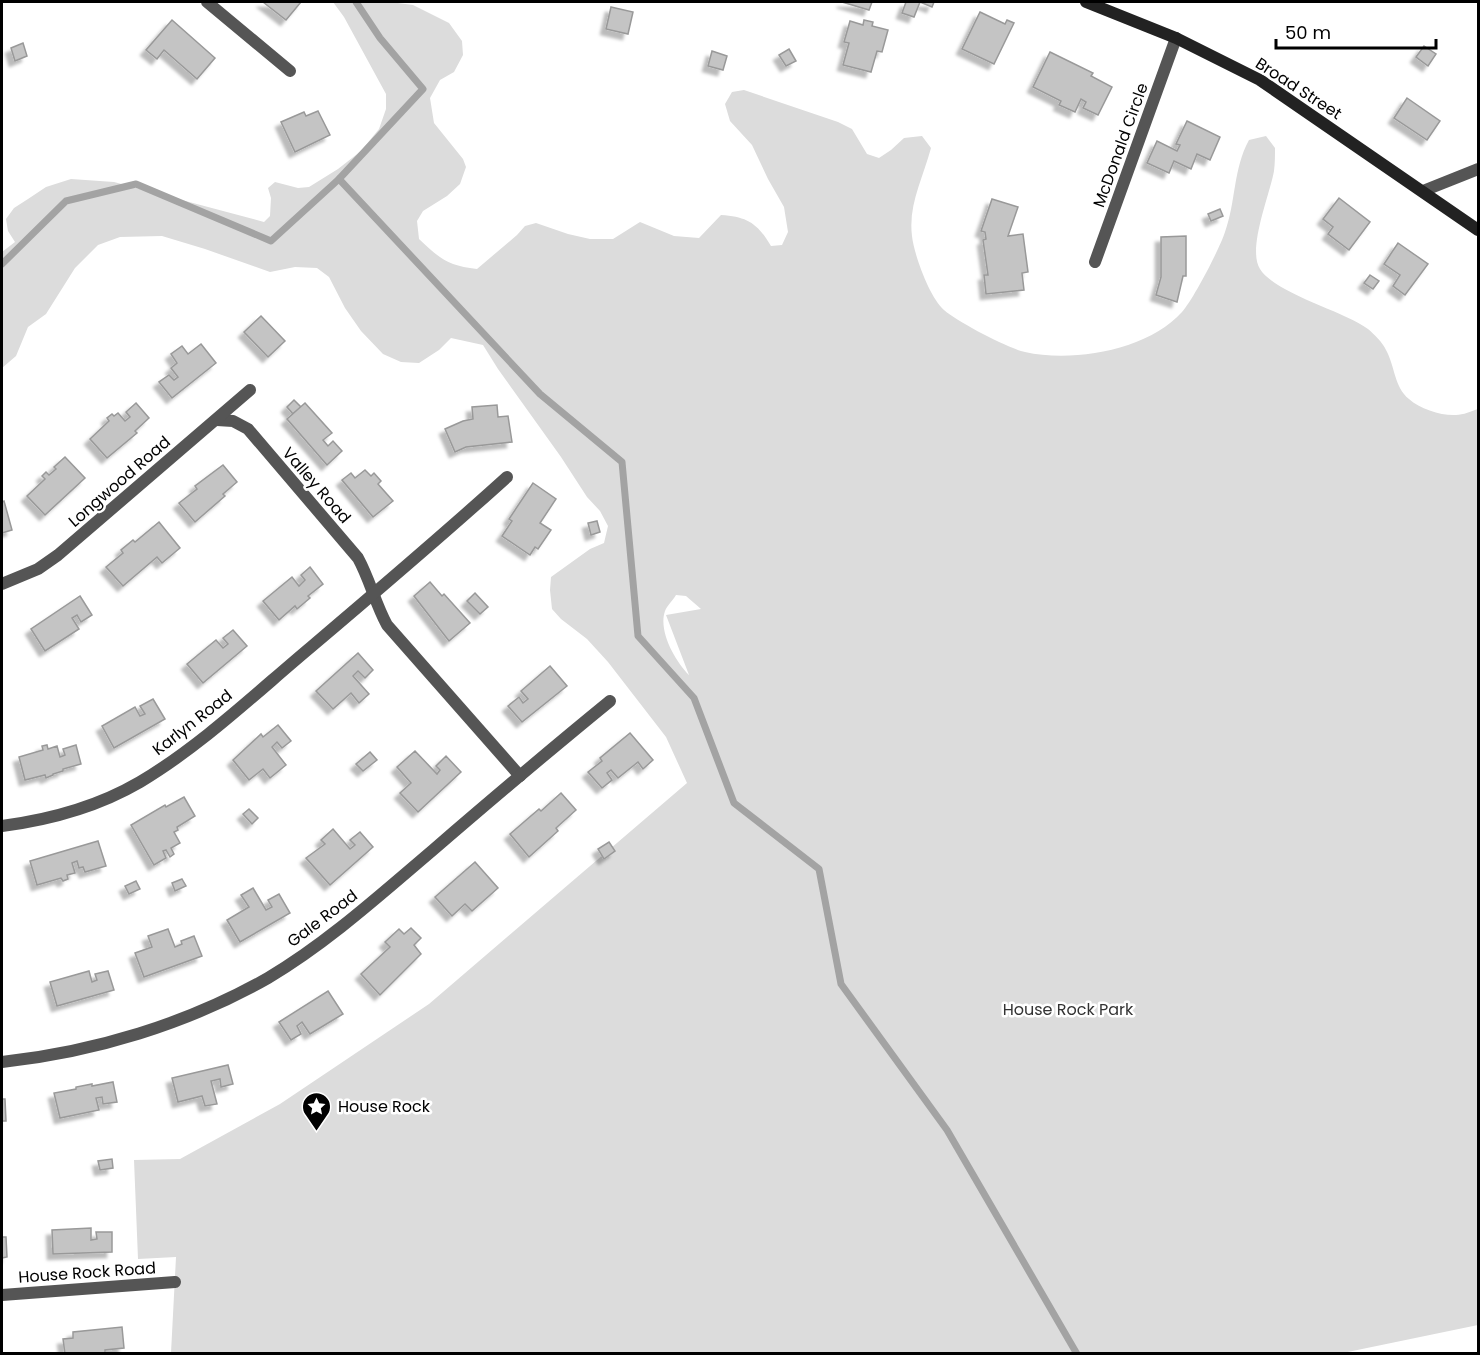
<svg xmlns="http://www.w3.org/2000/svg" width="1480" height="1355" font-family="Poppins,sans-serif">
	<defs>
		<filter id="shadow"><feDropShadow dx="-5.5" dy="5.5" stdDeviation="1.5" flood-color="#0004"/></filter>
	</defs>
	<rect width="100%" height="100%" fill="#fff"/>
	<path fill="#dcdcdc" fill-rule="evenodd" d="M333,2H390L413,5L449,23L462,41L463,55L454,72L440,80L430,98L434,123L463,159L466,167L460,184L447,196L423,211L417,221L419,239C439,258 448,266 477,269L517,235L525,226L536,223L568,234L590,239H613L640,222L674,236L699,238L721,215C748,217 757,223 771,246L782,245L788,232L784,207L768,179L752,145L730,121L725,104L732,92L744,90L838,122L852,129L867,154L879,158L891,150L904,138L922,136L931,148C923,178 908,205 912,236C914,255 930,298 944,310C958,322 1007,348 1025,352C1073,363 1148,350 1182,312C1193,300 1220,248 1225,232C1236,202 1233,169 1249,140L1266,136L1275,148C1275,155 1275,163 1274,171C1270,194 1247,249 1260,269C1276,294 1342,310 1368,329C1374,334 1383,343 1386,350C1395,366 1394,387 1409,399C1420,409 1442,416 1456,415C1463,415 1472,411 1478,409V1325L1338,1354L171,1353L176,1257L138,1259L134,1160L180,1159L280,1104L429,1004L687,783L666,737L608,662L587,639L561,619L552,609L550,590L551,577L590,549L604,543L608,526L600,511L587,497L561,457L498,369L483,345L451,338L439,350L419,363L401,362L383,354L361,331L345,308L329,277L317,268L295,267L270,272L205,249L162,236L120,237L98,245L75,268L46,314L28,327L16,356L2,368V252L15,242L8,231L6,219L14,208L28,199L46,187L71,179L114,182L264,222L270,216L271,198L268,188L275,182L298,188L309,187L338,169L361,151L379,129L386,109V94L344,17ZM676,595L686,596L701,609L666,615L689,675C675,661 658,631 665,611C667,606 673,600 676,595Z"/>
	<g fill="none" stroke-linecap="round" stroke-linejoin="round">
		<g stroke="#a3a3a3" stroke-width="7">
			<polyline points="339,179 540,394 622,462 638,636 694,698 734,803 819,869 841,984 947,1130 1077,1354"/>
			<polyline points="2,264 66,201 136,184 271,241 339,179 423,89 380,38 356,2"/>
		</g>
	</g>
	<g fill="#c4c4c4" stroke="#999" stroke-width="1.5" filter="url(#shadow)">
		<polygon points="263,2 301,2 286,20"/>
		<polygon points="842,2 872,2 869,10"/>
		<polygon points="906,2 934,2 932,7 920,2 914,17 902,13"/>
		<polygon points="611,7 633,12 628,34 606,29"/>
		<polygon points="980,12 1005,24 1007,20 1014,23 994,64 962,49"/>
		<polygon points="172,20 215,58 197,79 164,50 157,59 146,50"/>
		<polygon points="864,20 873,22 872,26 888,30 882,52 877,51 871,72 843,65 849,43 844,42 850,21 863,25"/>
		<polygon points="23,43 27,56 15,61 11,48"/>
		<polygon points="1424,46 1436,54 1428,66 1416,57"/>
		<polygon points="789,49 796,61 786,66 779,55"/>
		<polygon points="712,51 727,56 723,70 708,66"/>
		<polygon points="1050,52 1093,73 1091,76 1112,87 1098,115 1083,108 1086,102 1081,99 1075,112 1059,105 1061,101 1033,87"/>
		<polygon points="1407,98 1440,121 1427,140 1394,118"/>
		<polygon points="318,111 330,135 295,152 281,122 304,112 306,116"/>
		<polygon points="1187,121 1220,137 1210,160 1197,154 1191,169 1174,161 1169,173 1147,163 1157,141 1177,151 1180,145 1176,144"/>
		<polygon points="1339,198 1370,222 1349,250 1328,234 1333,227 1323,219"/>
		<polygon points="992,199 1018,207 1008,236 1023,234 1028,272 1022,273 1024,290 986,294 984,275 988,275 983,240 986,239 985,232 981,231"/>
		<polygon points="1220,209 1223,216 1211,221 1208,214"/>
		<polygon points="1186,236 1186,276 1183,276 1177,302 1156,295 1161,277 1161,237"/>
		<polygon points="1398,243 1428,264 1405,295 1393,286 1400,275 1384,264"/>
		<polygon points="1370,275 1379,281 1373,289 1364,283"/>
		<polygon points="261,316 285,341 268,357 244,332"/>
		<polygon points="201,344 216,363 172,398 159,382 169,375 174,380 178,377 171,368 177,363 171,354 182,346 188,354"/>
		<polygon points="294,400 301,407 293,414 287,407"/>
		<polygon points="136,403 149,418 135,431 137,433 107,458 90,439 109,421 107,418 112,414 114,416 118,413 125,421 130,417 126,412"/>
		<polygon points="305,403 332,433 323,440 328,446 333,441 342,451 327,465 287,419"/>
		<polygon points="497,405 498,417 508,416 512,442 466,447 455,452 445,429 463,421 473,419 472,407"/>
		<polygon points="65,457 85,478 45,515 27,496 45,479 42,476 46,472 49,475 56,469 54,467"/>
		<polygon points="223,465 237,482 223,494 225,496 195,522 179,503 197,489 195,486"/>
		<polygon points="365,470 371,476 374,473 381,481 378,484 393,501 373,517 342,480 351,473 355,478"/>
		<polygon points="533,483 556,499 540,523 551,530 538,549 535,547 530,555 502,536 512,521 509,519"/>
		<polygon points="4,501 12,530 2,533 2,502"/>
		<polygon points="597,521 600,532 591,535 588,523"/>
		<polygon points="159,522 180,548 162,563 157,557 123,586 106,567 123,553 121,550 133,540 135,542"/>
		<polygon points="310,567 323,584 308,596 310,598 297,609 295,606 279,620 263,601 292,577 299,586 305,580 301,575"/>
		<polygon points="430,582 442,596 444,594 470,623 449,641 414,596"/>
		<polygon points="475,593 488,607 480,614 467,601"/>
		<polygon points="80,596 92,615 81,622 77,615 72,618 79,629 45,651 31,629"/>
		<polygon points="233,630 247,646 203,683 187,664 216,640 223,648 228,644 223,638"/>
		<polygon points="358,653 373,670 365,678 358,671 353,676 369,694 359,703 351,693 333,709 316,691"/>
		<polygon points="550,666 567,686 522,722 508,706 519,697 523,703 528,699 521,691"/>
		<polygon points="153,699 165,719 114,748 102,726 135,707 140,716 145,714 140,706"/>
		<polygon points="278,725 291,741 282,748 277,742 272,747 286,765 270,778 263,769 249,780 233,760 261,734 263,737"/>
		<polygon points="630,733 653,760 643,769 638,762 618,778 611,770 607,773 612,780 602,788 588,772 602,761 600,758"/>
		<polygon points="47,745 48,749 57,746 60,757 65,755 63,749 76,745 81,764 63,769 63,771 53,774 53,775 46,778 45,775 25,780 19,757 43,750 42,746"/>
		<polygon points="415,751 437,774 440,770 436,766 446,756 461,772 418,812 400,793 411,783 397,767"/>
		<polygon points="370,752 377,760 363,771 356,764"/>
		<polygon points="561,793 576,810 556,828 558,831 529,857 510,834 539,809 541,811"/>
		<polygon points="184,797 195,816 177,827 178,830 174,832 180,843 171,848 174,854 170,857 166,850 163,851 166,858 154,865 131,825 165,805 166,807"/>
		<polygon points="249,809 258,818 252,824 243,814"/>
		<polygon points="333,829 350,849 355,845 350,840 360,832 373,847 330,885 306,858 325,844 321,840"/>
		<polygon points="98,841 106,866 85,872 83,867 79,868 77,861 72,863 75,873 67,875 68,879 63,881 61,878 37,885 30,861"/>
		<polygon points="609,842 615,851 604,859 598,849"/>
		<polygon points="475,862 498,888 472,911 465,904 452,916 435,897"/>
		<polygon points="182,879 186,886 175,891 172,883"/>
		<polygon points="136,881 140,889 129,894 125,886"/>
		<polygon points="253,888 266,910 272,907 268,900 279,894 290,913 240,942 227,920 249,907 241,895"/>
		<polygon points="411,928 421,938 414,945 421,954 380,995 361,974 390,947 385,942 399,929 404,934"/>
		<polygon points="168,929 175,947 182,944 181,941 194,936 202,956 144,977 135,953 152,947 148,936"/>
		<polygon points="89,971 92,982 97,980 95,974 108,971 114,990 57,1006 50,982"/>
		<polygon points="328,991 343,1014 310,1034 302,1022 297,1026 301,1034 291,1040 279,1022"/>
		<polygon points="228,1065 233,1084 221,1087 220,1079 211,1081 217,1104 205,1106 202,1096 178,1102 172,1078"/>
		<polygon points="113,1082 117,1102 103,1104 102,1097 96,1098 99,1110 60,1118 54,1093 76,1089 76,1087 92,1084 92,1086"/>
		<polygon points="2,1099 5,1099 6,1121 2,1121"/>
		<polygon points="112,1159 113,1168 100,1170 98,1161"/>
		<polygon points="91,1228 91,1240 97,1239 96,1232 112,1232 112,1252 53,1254 52,1230"/>
		<polygon points="2,1237 6,1237 7,1257 2,1258"/>
		<polygon points="122,1327 124,1348 105,1350 105,1354 65,1354 63,1339 73,1338 73,1332"/>
	</g>
	<g fill="none" stroke-linecap="round" stroke-linejoin="round">
		<g stroke="#555" stroke-width="12">
			<polyline points="207,2 290,71"/>
			<polyline points="1423,191 1478,169"/>
			<polyline points="1095,262 1176,38"/>
			<path d="M217,420L233,421L248,429L358,558C370,580 375,603 387,625L520,776"/>
			<polyline points="2,584 38,569 58,555 250,390"/>
			<path d="M2,826C48,820 99,806 140,782C202,745 256,693 311,647C377,591 443,535 507,477"/>
			<path d="M2,1062C94,1052 187,1024 268,978C327,943 380,895 433,850C491,800 550,750 610,701"/>
			<polyline points="2,1295 175,1282"/>
		</g>
		<polyline stroke="#222" stroke-width="12" points="1086,2 1176,38 1260,80 1478,230"/>
	</g>
	<defs>
		<symbol id="sight-pin" viewBox="-11 -11 22 30"><path d="M0 17L-7.5 6A9.5 9.5 0 1 1 7.5 6Z" fill="#000" stroke="#fff"/><path d="M0-6L1.8-2.2L6-1.7L2.9 1.2L3.7 5.4L0 3.3L-3.7 5.4L-2.9 1.2L-6-1.7L-1.8-2.2Z" fill="#fff"/></symbol>
	</defs>
	<g fill-rule="evenodd">
		<use href="#sight-pin" x="300" y="1090" width="33" height="45"/>
	</g>
	<g text-anchor="middle" stroke-width="5" stroke-linejoin="round" paint-order="stroke">
		<g font-size="16" fill="#000" stroke="#fff">
			<text transform="translate(1299 88) rotate(33)" y="6">Broad Street</text>
			<text transform="translate(1120 145) rotate(-70)" y="6">McDonald Circle</text>
			<text transform="translate(119 481) rotate(-41)" y="6">Longwood Road</text>
			<text transform="translate(317 485) rotate(49)" y="6">Valley Road</text>
			<text transform="translate(192 722) rotate(-38)" y="6">Karlyn Road</text>
			<text transform="translate(322 918) rotate(-37)" y="6">Gale Road</text>
			<text transform="translate(87 1272) rotate(-4)" y="6">House Rock Road</text>
		</g>
		<g font-size="16" fill="#333" stroke="#fff">
			<text x="1068" y="1015">House Rock Park</text>
		</g>
		<g font-size="16" fill="#000" stroke="#fff" text-anchor="start">
			<text x="338" y="1112">House Rock</text>
		</g>
	</g>
	<rect width="1480" height="1355" fill="none" stroke="#000000" stroke-width="6"/>
	<path d="M1276 39v9h160v-9" fill="none" stroke="#000000" stroke-width="3"/>
	<text x="1285" y="39" font-size="18" fill="#000000" stroke="#ffffff" stroke-width="4.5" paint-order="stroke">50 m</text>
</svg>
